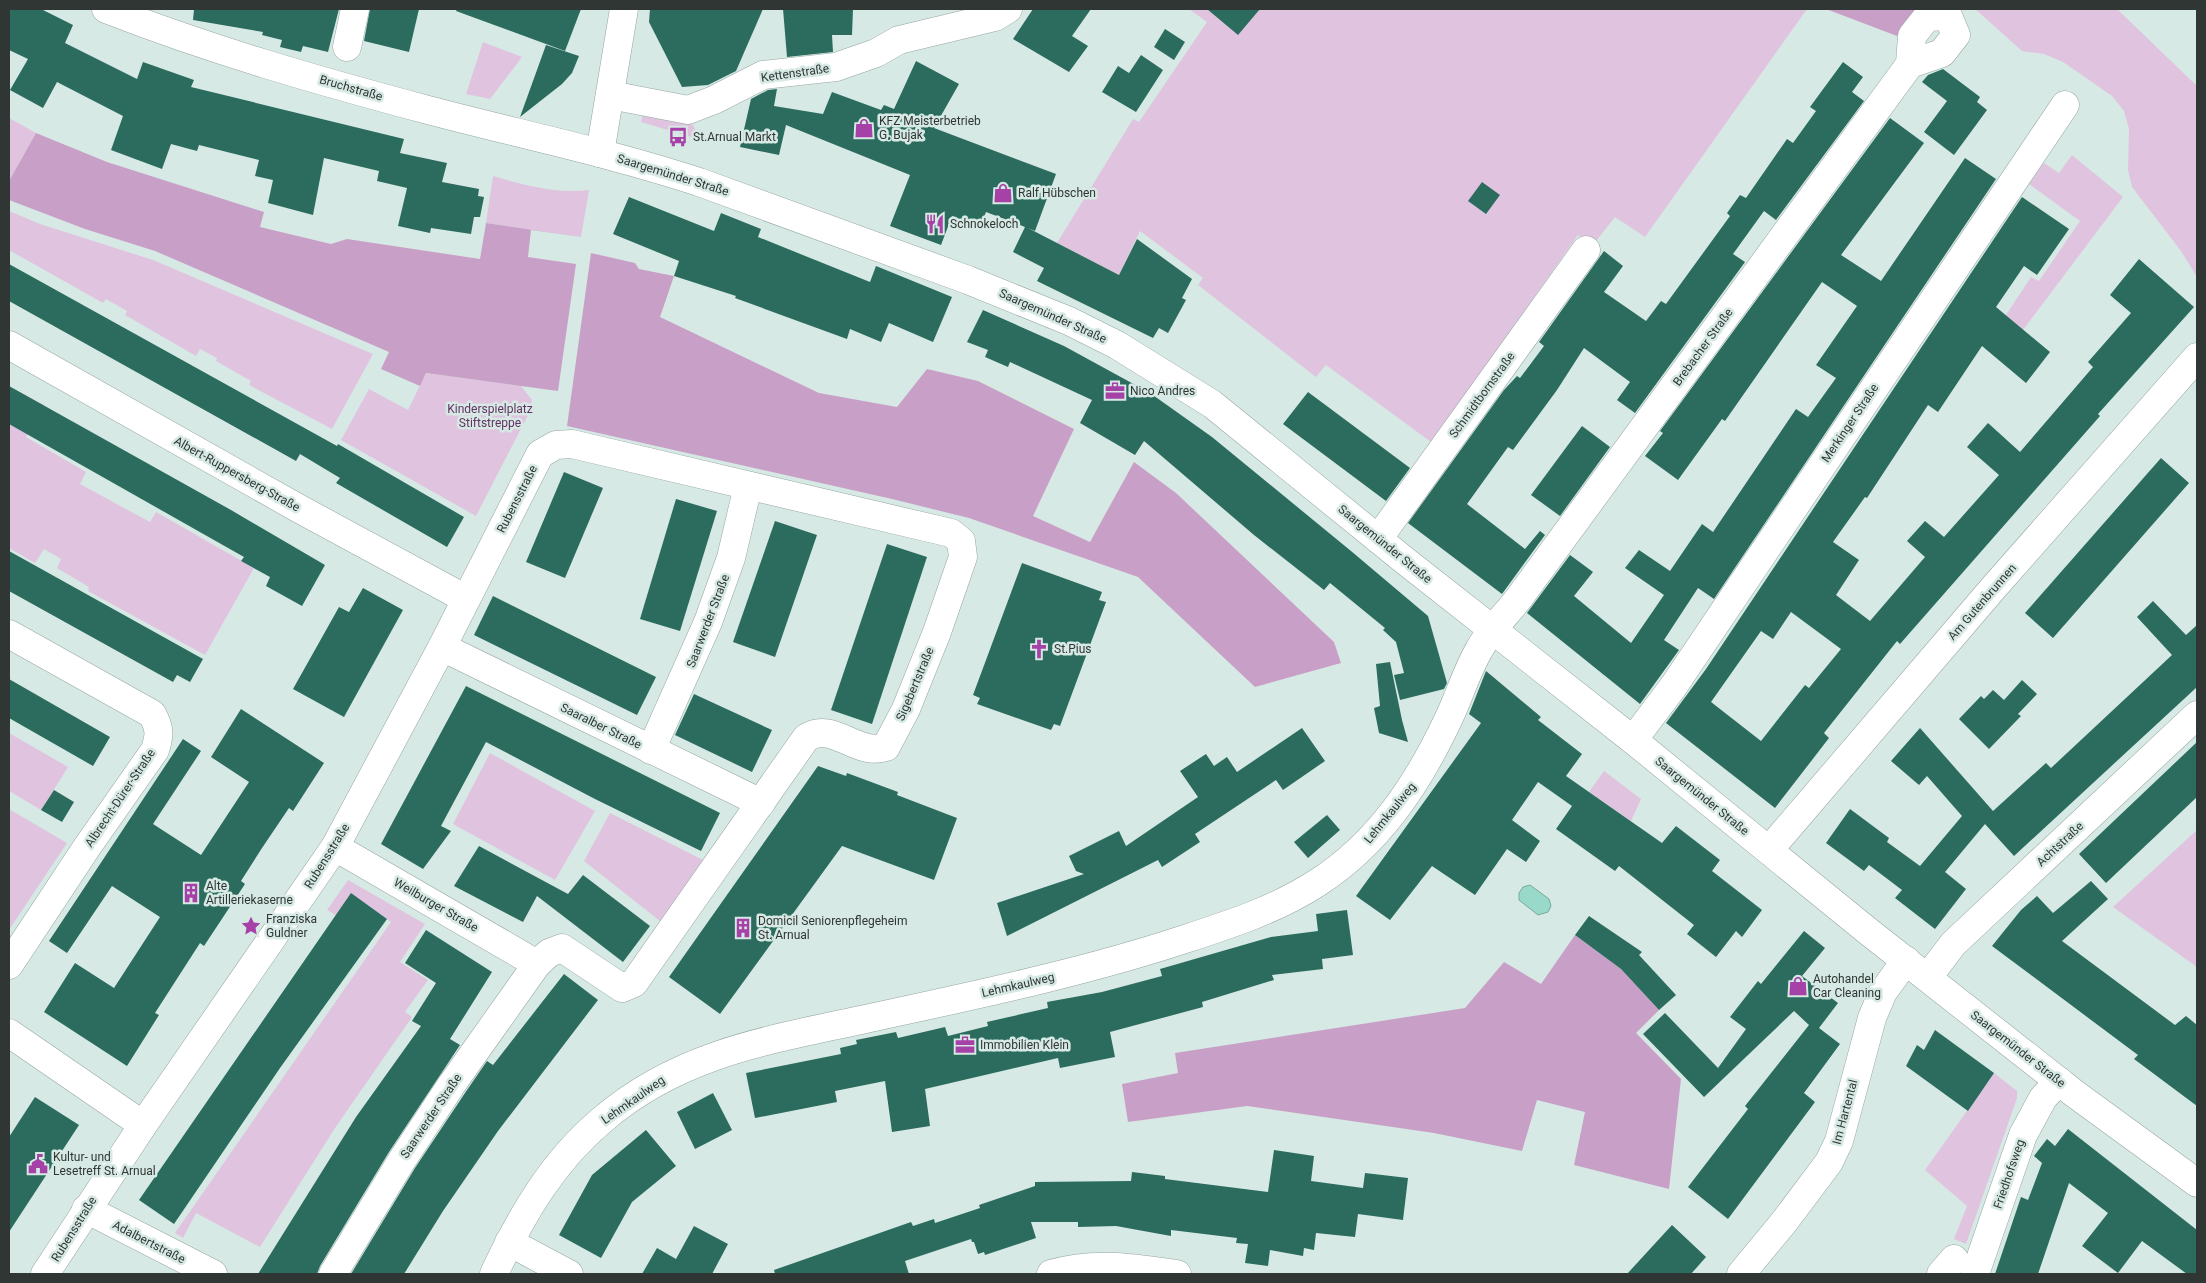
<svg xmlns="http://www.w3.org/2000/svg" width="2206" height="1283" font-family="Roboto,sans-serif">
	<rect width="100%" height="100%" fill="#d7e9e4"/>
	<g fill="#e0c4df">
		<polygon points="1189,9 1807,9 1645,237 1615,217 1593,245 1578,235 1431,442 1326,365 1316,377 1198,285 1203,278 1140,231 1119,275 1057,243 1133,119 1139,122 1207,22"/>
		<polygon points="1975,9 2117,9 2197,86 2197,277 2181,251 2132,187 2128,170 2129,129 2124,111 2112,96 2063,62 2044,54 2022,51"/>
		<polygon points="483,42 522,57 490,99 466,94"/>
		<polygon points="644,110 688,117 699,136 698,139 641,122"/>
		<polygon points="9,118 36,133 9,181"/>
		<polygon points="2072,155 2123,197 2023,330 2004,318 2031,277 2039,281 2080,221 2029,184 2044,163 2059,173"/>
		<path d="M493,176C525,185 556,194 589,190L581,237L486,223Z"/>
		<polygon points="9,211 40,224 153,260 373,354 332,429 249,385 251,381 216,361 217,358 200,349 196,356 125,315 127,311 106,299 103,303 9,250"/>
		<polygon points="426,373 521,386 532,400 527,417 476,516 341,440 369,389 408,410"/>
		<polygon points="20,392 44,405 26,437 86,472 80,484 150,522 156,512 254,568 205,655 88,591 89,587 57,568 61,559 44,549 35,563 9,548 9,413"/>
		<polygon points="9,733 68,767 41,810 9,791"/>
		<polygon points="490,753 595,811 555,880 453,824"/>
		<polygon points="1604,771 1641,799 1631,821 1589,792"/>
		<polygon points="9,809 67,843 9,930"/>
		<polygon points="610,813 703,860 660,921 584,861"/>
		<polygon points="2197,830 2197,967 2113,907"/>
		<polygon points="348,880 425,924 400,962 428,980 405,1012 412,1017 335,1128 260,1247 196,1213 183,1238 175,1233 391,922 351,894 336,915 327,910"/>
		<polygon points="1994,1073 2017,1091 2017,1098 1966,1244 1954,1239 1967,1206 1925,1170"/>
	</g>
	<g fill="#c8a0c7">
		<polygon points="1826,9 1921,9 1897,36"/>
		<polygon points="36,133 107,162 264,212 260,227 331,244 347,239 480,259 486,223 581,237 531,230 528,257 576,264 558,391 426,373 420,386 381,369 389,352 155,251 85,229 9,200 9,181"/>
		<polygon points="591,253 635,263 639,269 674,276 660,317 819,393 897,407 927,369 978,381 1074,429 1033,516 1090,542 1134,462 1176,493 1334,642 1341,663 1255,687 1138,577 969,518 892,499 567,426"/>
		<polygon points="1575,935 1621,969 1659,1010 1636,1033 1681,1079 1669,1189 1574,1165 1585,1112 1537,1100 1522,1151 1434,1133 1247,1106 1128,1122 1122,1084 1178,1073 1175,1053 1465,1008 1504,962 1541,984"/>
	</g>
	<polygon fill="#98d9c9" stroke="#78a89c" points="1530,885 1549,899 1551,906 1548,912 1538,915 1519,900 1519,893 1523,887"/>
	<g fill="#2b6c5e" fill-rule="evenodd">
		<polygon points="9,9 41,9 73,25 65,43 137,79 143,62 194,80 191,87 404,139 400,153 447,163 442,182 479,189 478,196 484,197 480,217 474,217 471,234 431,228 430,233 398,226 407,188 377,181 379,171 324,158 313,215 268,203 273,180 255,176 259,160 199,145 197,151 171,144 162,169 111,150 123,116 57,82 43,108 10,90 28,59 9,50"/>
		<polygon points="194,9 339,9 328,52 303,46 301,52 280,47 282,40 262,35 263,32 193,20"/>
		<polygon points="370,9 419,9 409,52 364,41"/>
		<polygon points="457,9 581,9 565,51 456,11"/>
		<polygon points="650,9 763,9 736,71 708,85 682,87 649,22"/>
		<polygon points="783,9 853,9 852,35 832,35 833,52 787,57"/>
		<polygon points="1033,9 1091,9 1072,36 1088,46 1069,72 1013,39"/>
		<polygon points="1207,9 1260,9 1238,35"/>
		<polygon points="1165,29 1185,42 1174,60 1154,47"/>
		<polygon points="546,45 579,56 572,73 562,84 520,117"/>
		<polygon points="1141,55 1163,70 1136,112 1102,92 1118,66 1129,73"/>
		<polygon points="916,61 959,84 934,128 1056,174 1035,231 1028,228 1119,275 1137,239 1192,279 1182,298 1186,300 1168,333 1159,328 1153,338 1037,281 1044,268 1013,252 1025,227 986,212 980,227 952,216 941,245 890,226 910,175 786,125 779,155 740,147 751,99 768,90 777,89 774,106 823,114 832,92 881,110 884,105 894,109"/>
		<polygon points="1843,62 1863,77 1852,92 1864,101 1776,220 1764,211 1733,254 1745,262 1635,413 1617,400 1630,382 1584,348 1557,390 1513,450 1508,447 1467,504 1525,549 1540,531 1545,535 1502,594 1408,523 1504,390 1517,376 1520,378 1544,346 1539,342 1604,251 1623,266 1604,292 1646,321 1661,301 1666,304 1730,216 1727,213 1740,195 1746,198 1787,139 1793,143 1816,111 1810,107"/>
		<polygon points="1943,69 1980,97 1977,102 1987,110 1954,155 1924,132 1947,101 1922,82 1928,75"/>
		<polygon points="1890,118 1924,143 1841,255 1881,281 1965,158 1996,179 1714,599 1698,588 1664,640 1679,650 1640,704 1527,613 1570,555 1593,572 1574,596 1631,643 1664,595 1625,568 1639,550 1670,571 1702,524 1713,532 1796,409 1808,417 1836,378 1816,365 1857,306 1822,282 1725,421 1722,419 1678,480 1645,456 1663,433 1660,431"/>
		<polygon points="1482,182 1500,195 1486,214 1468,201"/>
		<polygon points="629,197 714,231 721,213 761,229 758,237 870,282 876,266 952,297 933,342 889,323 881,342 850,329 847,339 735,298 736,296 674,276 679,261 613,234"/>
		<path d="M2022,197L2069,229L2037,275L2024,266L1996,307L2050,352L2026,383L1982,346L1938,412L1928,405L1867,498L1865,497L1833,542L1859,560L1836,595L1870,621L1925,557L1907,541L1925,521L1944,537L1999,475L1967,447L1988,423L2020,452L2093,367L2088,362L2131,313L2110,295L2139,259L2194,307L2098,414L2100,416L1900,644L1897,641L1824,733L1829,738L1775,808L1666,723L1706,669ZM1791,612L1841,649L1809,688L1805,685L1761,741L1711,702L1761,631L1773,639Z"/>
		<polygon points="9,264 337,446 338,444 464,517 447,547 336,483 340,478 300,454 296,461 9,301"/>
		<polygon points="983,310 1064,346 1150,393 1212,437 1351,551 1428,616 1447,683 1444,689 1400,700 1394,675 1404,673 1396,642 1383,630 1385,628 1330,583 1324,590 1254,535 1144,441 1135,455 1080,423 1092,400 1010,362 1008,367 985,357 988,350 967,342"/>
		<polygon points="9,386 231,510 325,565 302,606 266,586 270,577 241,561 244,557 9,424"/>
		<polygon points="1308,392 1410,468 1386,501 1283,424"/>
		<polygon points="1582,426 1610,447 1560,516 1531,495"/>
		<polygon points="2161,458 2189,483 2053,638 2025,613"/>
		<polygon points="564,472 603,488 565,578 526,562"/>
		<polygon points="676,499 717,511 680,631 640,619"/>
		<polygon points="775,521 817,535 775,657 733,642"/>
		<polygon points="887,544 927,557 872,724 831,710"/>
		<polygon points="9,551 203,659 190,682 177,675 173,682 9,591"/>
		<polygon points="1022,563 1102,592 1099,600 1106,602 1060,726 1054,724 1051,730 977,704 980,698 973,695"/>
		<polygon points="363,588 403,610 344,717 293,689 339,607 349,612"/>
		<polygon points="493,596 656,677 637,715 474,635"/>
		<polygon points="2153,601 2186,635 2197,625 2197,687 2014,856 1985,824 1945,872 1966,889 1935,929 1895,898 1902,890 1869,865 1864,871 1826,843 1850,809 1889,838 1887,842 1920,866 1962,816 1927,776 1919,785 1891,761 1920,728 1993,811 2046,763 2051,768 2172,655 2137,617"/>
		<polygon points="1390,662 1402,720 1408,742 1379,733 1374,708 1380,706 1376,664"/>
		<polygon points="1486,671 1541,717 1538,720 1582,754 1566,776 1662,843 1676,826 1720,860 1712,871 1762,910 1742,937 1736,931 1716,957 1687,934 1694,925 1619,866 1615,871 1556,829 1572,806 1538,782 1512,820 1540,841 1526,862 1507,849 1475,895 1432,866 1390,920 1356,896 1481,723 1469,714"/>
		<polygon points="9,679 110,737 93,766 9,718"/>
		<polygon points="2022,680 2037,694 2018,714 2021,716 1989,749 1959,719 1981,696 1984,699 1993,690 2004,700"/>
		<polygon points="466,686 720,813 701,851 595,799 486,742 441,826 451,831 423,869 381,844"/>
		<polygon points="694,694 772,730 752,772 675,735"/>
		<polygon points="241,709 324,763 293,811 289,808 262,848 241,881 245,884 204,946 200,943 155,1013 159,1015 127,1066 44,1012 75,963 114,988 160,917 112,886 67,953 49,941 183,739 201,751 153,824 201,855 249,782 211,757"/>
		<polygon points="1302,728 1325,761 1283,790 1276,780 1195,834 1200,842 1162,867 1158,860 1007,936 997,903 1084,874 1076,871 1069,856 1119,831 1126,846 1198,797 1180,771 1206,754 1214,766 1227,757 1237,772"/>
		<polygon points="2197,742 2197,797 2106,883 2079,854"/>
		<polygon points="818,766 846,776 847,773 898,792 897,795 957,818 934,880 842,846 720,1014 669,977"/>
		<polygon points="54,790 74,802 62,822 41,810"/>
		<polygon points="1327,815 1340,830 1308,858 1294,842"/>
		<polygon points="479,846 568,894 583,875 650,926 623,962 537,896 523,922 454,886"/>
		<polygon points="2091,881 2108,899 2062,941 2175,1025 2186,1016 2197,1025 2197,1106 2134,1059 2138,1055 1992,946 2021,910 2037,896 2053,913"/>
		<polygon points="351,893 387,919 280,1068 174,1224 139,1200"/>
		<polygon points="1347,910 1353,955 1322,959 1323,969 1272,975 1274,980 1202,1002 1203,1007 1110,1032 1115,1057 1060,1068 1058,1058 925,1089 930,1126 892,1132 885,1081 835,1091 837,1102 755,1118 746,1073 841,1054 840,1048 857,1044 856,1040 896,1032 898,1038 945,1027 948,1036 988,1026 987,1022 1048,1008 1047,1002 1102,992 1162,976 1160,969 1271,937 1318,931 1316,914"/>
		<polygon points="1589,916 1642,952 1639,955 1676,995 1659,1010 1621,969 1575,935"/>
		<polygon points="426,930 492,972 450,1039 460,1045 389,1152 320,1266 317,1274 258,1274 356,1117 421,1026 412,1021 436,983 405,963"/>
		<polygon points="1804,931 1825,948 1802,976 1838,1003 1819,1028 1840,1044 1804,1093 1815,1102 1728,1219 1688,1187 1748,1109 1745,1106 1809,1025 1794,1011 1704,1097 1643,1034 1665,1013 1718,1068 1746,1029 1730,1017 1758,981 1761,984"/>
		<polygon points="564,974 598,1000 498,1131 443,1211 404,1274 351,1274 415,1168 465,1093 487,1061 493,1065"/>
		<polygon points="1935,1030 1994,1073 1968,1111 1906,1066 1917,1045 1924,1050"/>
		<polygon points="713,1093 732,1130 695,1149 677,1112"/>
		<polygon points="35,1097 79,1125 9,1232 9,1137"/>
		<polygon points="2068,1129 2197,1230 2197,1274 2187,1274 2142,1241 2118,1273 2082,1246 2108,1213 2069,1183 2038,1274 1995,1274 2021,1197 2028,1200 2042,1163 2034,1156 2047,1139 2055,1146"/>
		<polygon points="646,1130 676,1166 632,1202 601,1258 559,1235 592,1175"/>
		<polygon points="1274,1150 1314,1156 1311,1181 1363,1188 1365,1173 1408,1178 1403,1220 1358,1214 1355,1237 1316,1233 1314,1250 1304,1248 1303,1256 1270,1250 1268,1266 1245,1263 1248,1244 1236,1243 1237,1238 1171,1230 1171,1236 1116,1226 1078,1227 1078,1222 1031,1222 1036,1238 985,1255 984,1252 978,1254 974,1242 972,1242 971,1239 905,1261 909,1274 775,1274 774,1270 911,1222 913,1226 934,1219 935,1223 980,1208 979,1205 1035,1186 1035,1182 1131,1181 1132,1172 1165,1176 1165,1179 1268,1192"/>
		<polygon points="1672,1225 1706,1257 1691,1274 1627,1274"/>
		<polygon points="694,1226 728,1244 712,1274 642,1274 657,1248 676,1259"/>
	</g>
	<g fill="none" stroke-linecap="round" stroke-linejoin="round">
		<defs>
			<g id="minor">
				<path d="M106,9C211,50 319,81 428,110C519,134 611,153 699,182L968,280L1069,321L1117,345L1212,404L1404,560L1633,740L1869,932L2075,1094L2197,1183"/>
				<polyline points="347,47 355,9"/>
				<polyline points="610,95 688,110 714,100 763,75 836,67 876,53 899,40 995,17 1008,9"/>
				<polyline points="600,153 624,9"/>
				<polyline points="9,345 296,507 466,599"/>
				<polyline points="1378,539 1586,250"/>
				<path d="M9,634L152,714C160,728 160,735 155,750L87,847L9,965"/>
				<polyline points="442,647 761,803"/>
				<polyline points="1633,740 1673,687 2065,105"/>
				<polyline points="651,750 708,622 731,558 748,486"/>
				<polyline points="335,847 537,964"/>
				<polyline points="1769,850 1995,586 2197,357"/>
				<polyline points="1928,977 1953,944 2197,715"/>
				<polyline points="9,1033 143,1125"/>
				<polyline points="86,1209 213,1274"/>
				<polyline points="509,1242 569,1274"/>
				<path d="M45,1274L143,1125L335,847L442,647L540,454L556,445L572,444L951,533L961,541L963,557L937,632L906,709L886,747C856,757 833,720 806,738L634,983L622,988L562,948L549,953L537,964L452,1084L402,1160L333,1274"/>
				<path d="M494,1274C521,1216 552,1162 602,1120C677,1055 767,1040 861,1020C970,996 1079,974 1185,939C1231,924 1277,909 1317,883C1378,844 1417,785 1447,722C1459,698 1466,672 1479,650C1489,631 1506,615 1519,598L1910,64L1912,36L1927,17L1948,16L1956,35L1942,53L1910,64"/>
				<path d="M1051,1274C1094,1261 1134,1268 1177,1274"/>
				<polyline points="1741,1274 1784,1222 1829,1162 1839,1141 1872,1018 1883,992 1906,960"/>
				<polyline points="1941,1274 1954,1259"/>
				<polyline points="1975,1274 2023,1135 2043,1098 2059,1081"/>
			</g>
		</defs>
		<use href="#minor" stroke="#95a6a1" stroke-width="29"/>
		<use href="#minor" stroke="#fff" stroke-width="28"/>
	</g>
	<defs>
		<symbol id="shop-bare" viewBox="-9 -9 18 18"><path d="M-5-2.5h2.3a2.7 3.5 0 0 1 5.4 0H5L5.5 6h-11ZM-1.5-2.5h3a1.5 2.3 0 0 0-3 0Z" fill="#a541a7" stroke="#d7e9e4" stroke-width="2.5" paint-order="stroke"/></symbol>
		<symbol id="bus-bare" viewBox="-9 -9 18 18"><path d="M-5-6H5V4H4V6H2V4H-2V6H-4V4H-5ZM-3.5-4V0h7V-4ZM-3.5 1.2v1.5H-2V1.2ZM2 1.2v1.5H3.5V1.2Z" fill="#a541a7" stroke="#d7e9e4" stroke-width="2.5" paint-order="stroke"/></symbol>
		<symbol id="restaurant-bare" viewBox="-9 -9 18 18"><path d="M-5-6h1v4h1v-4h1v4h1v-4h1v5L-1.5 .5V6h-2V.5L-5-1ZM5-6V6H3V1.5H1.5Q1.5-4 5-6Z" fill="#a541a7" stroke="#d7e9e4" stroke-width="2.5" paint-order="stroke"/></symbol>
		<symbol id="office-bare" viewBox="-9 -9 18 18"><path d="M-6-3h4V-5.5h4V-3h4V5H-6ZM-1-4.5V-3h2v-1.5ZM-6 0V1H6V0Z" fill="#a541a7" stroke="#d7e9e4" stroke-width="2.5" paint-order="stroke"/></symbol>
		<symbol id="church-bare" viewBox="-9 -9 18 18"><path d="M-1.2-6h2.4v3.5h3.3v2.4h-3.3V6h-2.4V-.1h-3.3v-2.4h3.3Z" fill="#a541a7" stroke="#d7e9e4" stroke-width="2.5" paint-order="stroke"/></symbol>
		<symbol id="building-bare" viewBox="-9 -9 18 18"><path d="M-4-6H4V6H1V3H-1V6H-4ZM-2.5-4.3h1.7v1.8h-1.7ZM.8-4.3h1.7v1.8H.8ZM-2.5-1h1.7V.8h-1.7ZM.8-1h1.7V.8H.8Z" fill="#a541a7" stroke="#d7e9e4" stroke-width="2.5" paint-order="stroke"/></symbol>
		<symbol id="sight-bare" viewBox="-9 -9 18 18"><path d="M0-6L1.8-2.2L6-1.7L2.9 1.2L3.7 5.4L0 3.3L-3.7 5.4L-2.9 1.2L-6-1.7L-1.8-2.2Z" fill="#a541a7" stroke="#d7e9e4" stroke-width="2.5" paint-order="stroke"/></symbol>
		<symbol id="civic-bare" viewBox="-9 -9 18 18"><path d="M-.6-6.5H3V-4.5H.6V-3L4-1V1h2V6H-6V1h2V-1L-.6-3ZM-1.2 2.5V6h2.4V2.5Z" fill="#a541a7" stroke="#d7e9e4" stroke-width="2.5" paint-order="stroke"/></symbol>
	</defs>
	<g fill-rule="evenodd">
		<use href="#shop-bare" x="850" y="114" width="28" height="28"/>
		<use href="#bus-bare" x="664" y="123" width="28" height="28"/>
		<use href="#shop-bare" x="989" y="179" width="28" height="28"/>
		<use href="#restaurant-bare" x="921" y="210" width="28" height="28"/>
		<use href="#office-bare" x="1101" y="377" width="28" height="28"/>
		<use href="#church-bare" x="1025" y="635" width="28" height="28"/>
		<use href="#building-bare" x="177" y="879" width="28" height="28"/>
		<use href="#sight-bare" x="237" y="912" width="28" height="28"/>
		<use href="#building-bare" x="729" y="914" width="28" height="28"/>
		<use href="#shop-bare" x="1784" y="972" width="28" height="28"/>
		<use href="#office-bare" x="951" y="1031" width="28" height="28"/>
		<use href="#civic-bare" x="24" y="1150" width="28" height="28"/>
	</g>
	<g text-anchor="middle" stroke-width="5" stroke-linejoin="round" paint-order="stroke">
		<g font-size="12" fill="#2f3634" stroke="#d7e9e4">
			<text transform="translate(795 73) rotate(-8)" y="4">Kettenstraße</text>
			<text transform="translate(351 88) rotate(16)" y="4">Bruchstraße</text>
			<text transform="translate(673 175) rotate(17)" y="4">Saargemünder Straße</text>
			<text transform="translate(1053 316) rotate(24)" y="4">Saargemünder Straße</text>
			<text transform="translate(1703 347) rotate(-54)" y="4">Brebacher Straße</text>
			<text transform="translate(1482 395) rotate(-54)" y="4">Schmidtbornstraße</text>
			<text transform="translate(1850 423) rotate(-56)" y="4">Merkinger Straße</text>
			<text transform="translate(237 474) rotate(29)" y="4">Albert-Ruppersberg-Straße</text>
			<text transform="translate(517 499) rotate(-63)" y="4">Rubensstraße</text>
			<text transform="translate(1385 544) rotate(39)" y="4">Saargemünder Straße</text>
			<text transform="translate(1982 602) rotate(-49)" y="4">Am Gutenbrunnen</text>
			<text transform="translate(708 621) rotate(-69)" y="4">Saarwerder Straße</text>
			<text transform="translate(915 684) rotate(-67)" y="4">Sigebertstraße</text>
			<text transform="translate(601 726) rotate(26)" y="4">Saaralber Straße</text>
			<text transform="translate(1702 796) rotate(39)" y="4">Saargemünder Straße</text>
			<text transform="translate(120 798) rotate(-56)" y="4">Albrecht-Dürer-Straße</text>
			<text transform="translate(1390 813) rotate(-51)" y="4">Lehmkaulweg</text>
			<text transform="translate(2060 844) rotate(-43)" y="4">Achtstraße</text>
			<text transform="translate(327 856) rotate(-58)" y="4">Rubensstraße</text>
			<text transform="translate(436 905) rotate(30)" y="4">Weilburger Straße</text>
			<text transform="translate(1018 985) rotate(-13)" y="4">Lehmkaulweg</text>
			<text transform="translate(2018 1049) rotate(38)" y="4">Saargemünder Straße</text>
			<text transform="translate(633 1100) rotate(-35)" y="4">Lehmkaulweg</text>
			<text transform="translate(1845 1112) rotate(-75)" y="4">Im Hartental</text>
			<text transform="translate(431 1116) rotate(-56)" y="4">Saarwerder Straße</text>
			<text transform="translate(2009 1174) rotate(-71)" y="4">Friedhofsweg</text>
			<text transform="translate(74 1229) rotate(-58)" y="4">Rubensstraße</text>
			<text transform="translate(149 1242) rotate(27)" y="4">Adalbertstraße</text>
		</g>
		<g font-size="12" fill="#2f3634" stroke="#d7e9e4" text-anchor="start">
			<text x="879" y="125">KFZ Meisterbetrieb<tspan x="879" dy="14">G. Bujak</tspan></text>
			<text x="693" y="141">St.Arnual Markt</text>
			<text x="1018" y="197">Ralf Hübschen</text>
			<text x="950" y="228">Schnokeloch</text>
			<text x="1130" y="395">Nico Andres</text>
			<text x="1054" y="653">St.Pius</text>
			<text x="206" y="890">Alte<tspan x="206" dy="14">Artilleriekaserne</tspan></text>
			<text x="266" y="923">Franziska<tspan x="266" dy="14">Guldner</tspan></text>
			<text x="758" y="925">Domicil Seniorenpflegeheim<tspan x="758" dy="14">St. Arnual</tspan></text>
			<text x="1813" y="983">Autohandel<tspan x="1813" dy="14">Car Cleaning</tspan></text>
			<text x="980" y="1049">Immobilien Klein</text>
			<text x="53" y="1161">Kultur- und<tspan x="53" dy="14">Lesetreff St. Arnual</tspan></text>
		</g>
		<g font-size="12" fill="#643264" stroke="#d7e9e4">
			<text x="490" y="413">Kinderspielplatz<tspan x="490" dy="14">Stiftstreppe</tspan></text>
		</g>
	</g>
	<rect width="2206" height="1283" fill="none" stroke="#2f3634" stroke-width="20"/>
</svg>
